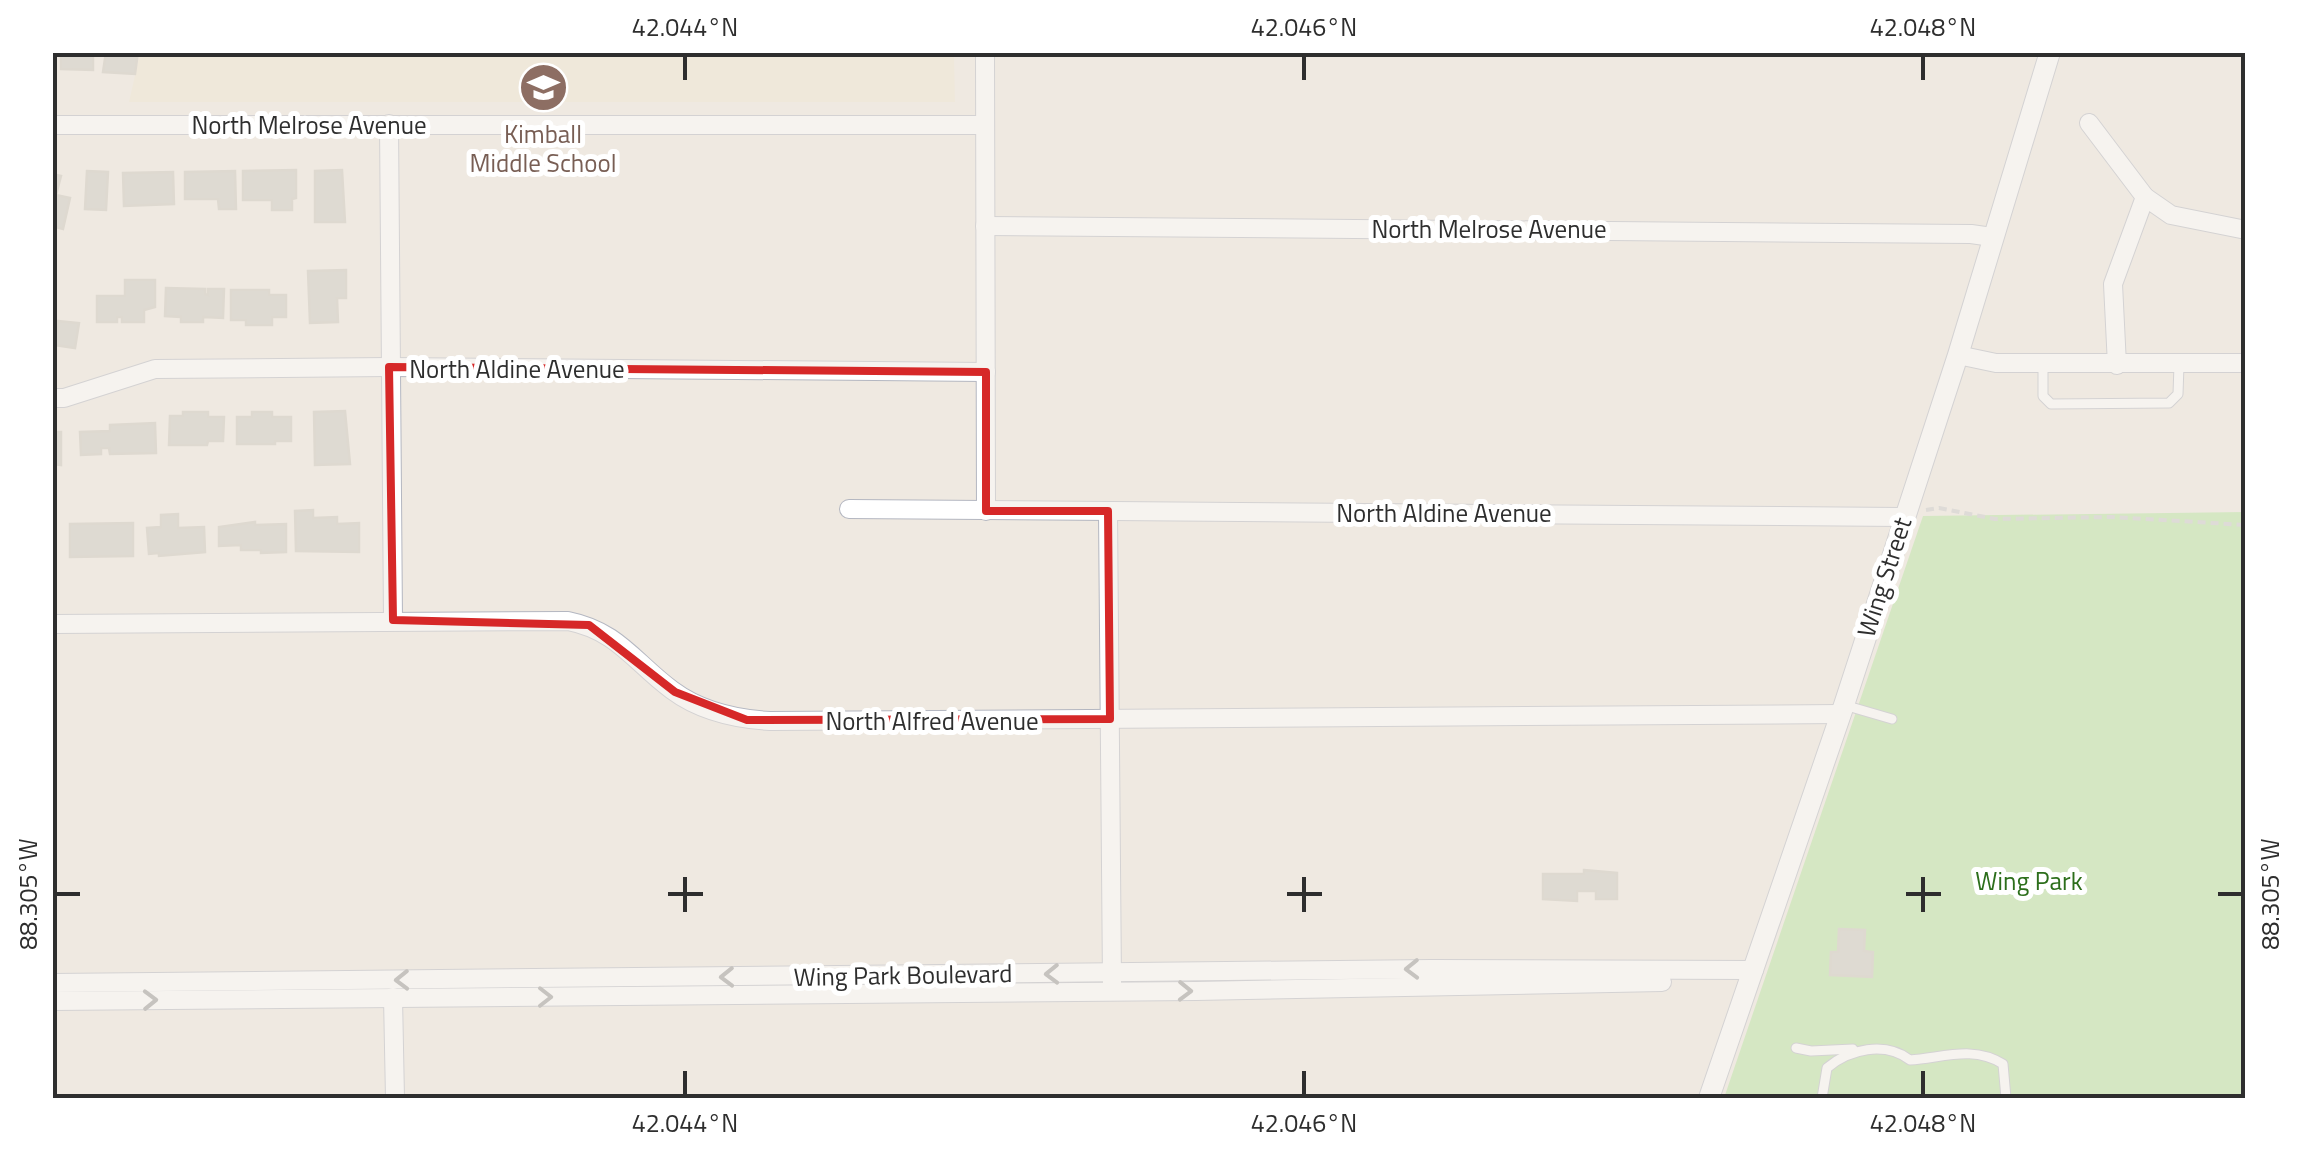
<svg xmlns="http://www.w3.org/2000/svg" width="2298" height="1151" font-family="'Titillium Web',sans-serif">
	<rect width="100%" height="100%" fill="#efe9e1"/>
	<polygon fill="#f0e6d1" points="140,53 954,53 955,102 129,102"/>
	<polygon fill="#b6e59e" points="2245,512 2245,1098 1724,1098 1923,516"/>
	<g fill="#cbc7bf" stroke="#cbc5ba" stroke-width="2.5">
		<polygon points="61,52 93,52 93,70 61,69"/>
		<polygon points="106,52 138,52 135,74 103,72"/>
		<polygon points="296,170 296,198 292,199 292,210 272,210 272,200 243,200 243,171"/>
		<polygon points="342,170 345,222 315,222 315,171"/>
		<polygon points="87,171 108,172 106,210 85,209"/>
		<polygon points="235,171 236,209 219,209 218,199 185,199 185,172"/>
		<polygon points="173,172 174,204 124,206 123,173"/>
		<polygon points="52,174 61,176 56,195 70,198 63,229 52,226"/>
		<polygon points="346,270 346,298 337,298 338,322 310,323 308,271"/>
		<polygon points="125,280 155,280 155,307 144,310 144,322 122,322 122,317 117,317 117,322 97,322 97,296 125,296"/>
		<polygon points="166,288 205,289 205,294 208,295 208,289 224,289 223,318 203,317 203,322 181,322 181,317 165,316"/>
		<polygon points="231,290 269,290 269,295 286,295 286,317 272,317 272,325 246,325 246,320 231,320"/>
		<polygon points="58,321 79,323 75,348 54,345"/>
		<polygon points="345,411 350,464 315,465 314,412"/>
		<polygon points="183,412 208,412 208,417 224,417 223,441 208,441 207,445 169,445 170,416 183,416"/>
		<polygon points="252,412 272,412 272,417 291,417 291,441 275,441 275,444 237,444 237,417 252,417"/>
		<polygon points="155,423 156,453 110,454 109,448 101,448 101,454 81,455 80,432 110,431 110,425"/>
		<polygon points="52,432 61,432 61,465 52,464"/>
		<polygon points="313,510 313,518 337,517 337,524 359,523 359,552 296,551 295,511"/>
		<polygon points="178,514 178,528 204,527 205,552 159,556 159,553 149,554 147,528 161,527 161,515"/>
		<polygon points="255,522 255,525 286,524 286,552 261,553 261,550 241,550 241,545 219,546 219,527"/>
		<polygon points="133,523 133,556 70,557 70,524"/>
		<polygon points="1584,870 1617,873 1617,899 1596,899 1596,891 1577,891 1577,901 1543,899 1543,874 1584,874"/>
		<polygon points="1839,929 1865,930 1864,951 1873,952 1872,977 1830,975 1831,952 1838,952"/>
	</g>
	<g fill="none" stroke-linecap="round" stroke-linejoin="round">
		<defs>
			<g id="service">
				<polyline points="2043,364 2043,396 2051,404 2169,403 2178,394 2179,365"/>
				<polyline points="1844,705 1892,719"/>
				<polyline points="1796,1048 1811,1051 1853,1049"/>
				<path d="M1822,1098L1827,1068C1849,1049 1885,1041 1910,1060C1942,1058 1973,1045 2003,1064L2006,1098"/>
			</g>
			<g id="minor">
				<polyline points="985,52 986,511"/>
				<polyline points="2089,123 2145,197 2113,284 2117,365"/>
				<polyline points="389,124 393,620"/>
				<polyline points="52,125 985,125"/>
				<polyline points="2145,197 2171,215 2246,230"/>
				<polyline points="985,226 1971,234 1992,237"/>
				<polyline points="1958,355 1996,363 2246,363"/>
				<polyline points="52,398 64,398 155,369 389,367 986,372"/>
				<polyline points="849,509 1902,517"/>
				<polyline points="1108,511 1112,984"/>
				<path d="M52,624L568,621C618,631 634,662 672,690C700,711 736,719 770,721L1841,714"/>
				<polyline points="52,983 1431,969 1754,970"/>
				<polyline points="393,997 395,1098"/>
				<polyline points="52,1001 1196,991 1662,982"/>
			</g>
			<polyline id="tertiary" points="1709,1098 1844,705 1958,355 2050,52"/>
		</defs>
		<use href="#service" stroke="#b4b7c1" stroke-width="11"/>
		<use href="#minor" stroke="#b4b7c1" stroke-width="20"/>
		<use href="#tertiary" stroke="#b4b7c1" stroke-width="22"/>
		<polyline stroke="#c9c9c9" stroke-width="4" stroke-dasharray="8 5" stroke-linecap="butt" points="1926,510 1939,508 1995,519 2112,517 2246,525"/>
		<use href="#service" stroke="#fff" stroke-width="9"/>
		<use href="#minor" stroke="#fff" stroke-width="18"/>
		<use href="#tertiary" stroke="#fff" stroke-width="20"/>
	</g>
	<defs><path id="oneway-chevron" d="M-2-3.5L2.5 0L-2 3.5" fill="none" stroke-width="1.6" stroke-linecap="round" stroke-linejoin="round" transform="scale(2.5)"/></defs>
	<g stroke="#969696">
		<use href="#oneway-chevron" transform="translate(1412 969) rotate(179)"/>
		<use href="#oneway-chevron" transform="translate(1052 974) rotate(179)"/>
		<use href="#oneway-chevron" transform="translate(727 977) rotate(179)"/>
		<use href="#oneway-chevron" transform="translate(402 980) rotate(179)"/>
		<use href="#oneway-chevron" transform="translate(1185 991) rotate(1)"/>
		<use href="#oneway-chevron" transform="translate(545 997)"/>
		<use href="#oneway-chevron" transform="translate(150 1000) rotate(-1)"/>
	</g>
	<path d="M0 0H2298V1151H0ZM389,367L986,372V511H1108L1110,719L747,720L675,692L589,625L393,620Z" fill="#efe9e1" fill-opacity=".55" fill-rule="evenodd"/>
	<path fill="none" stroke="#d62828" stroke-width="8" stroke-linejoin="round" d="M389,367L986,372V511H1108L1110,719L747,720L675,692L589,625L393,620Z"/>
	<path fill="none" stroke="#2e2e2e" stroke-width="4" d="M685,55V80M1304,55V80M1923,55V80M685,877V912M1304,877V912M1923,877V912M55,894H80M668,894H703M1287,894H1322M1906,894H1941M2218,894H2243M685,1071V1096M1304,1071V1096M1923,1071V1096"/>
	<defs>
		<symbol id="school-disc" viewBox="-11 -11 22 22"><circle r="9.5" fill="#8d6e63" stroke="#fff"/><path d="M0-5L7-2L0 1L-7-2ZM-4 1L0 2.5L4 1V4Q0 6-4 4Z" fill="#fff"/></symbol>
	</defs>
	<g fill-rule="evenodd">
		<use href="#school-disc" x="516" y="60" width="55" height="55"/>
	</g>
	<g text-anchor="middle" stroke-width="10" stroke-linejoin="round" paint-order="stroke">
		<g font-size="25" fill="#2e2e2e" stroke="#fff">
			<text x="309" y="134">North Melrose Avenue</text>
			<text x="1489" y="238">North Melrose Avenue</text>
			<text x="517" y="378">North Aldine Avenue</text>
			<text x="1444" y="522">North Aldine Avenue</text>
			<text transform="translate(1884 577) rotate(-72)" y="9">Wing Street</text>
			<text x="932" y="730">North Alfred Avenue</text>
			<text transform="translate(903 975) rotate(-1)" y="9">Wing Park Boulevard</text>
		</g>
		<g font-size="25" fill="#785e54" stroke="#fff">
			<text x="543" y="143">Kimball<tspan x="543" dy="29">Middle School</tspan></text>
		</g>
		<g font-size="25" fill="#2c6e1b" stroke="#fff">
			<text x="2029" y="890">Wing Park</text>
		</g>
	</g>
	<rect width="2298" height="1151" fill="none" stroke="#ffffff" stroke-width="110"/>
	<rect x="55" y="55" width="2188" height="1041" fill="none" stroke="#2e2e2e" stroke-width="4"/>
	<g font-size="25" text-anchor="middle" fill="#2e2e2e">
		<text x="685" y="36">42.044°N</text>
		<text x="1304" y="36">42.046°N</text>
		<text x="1923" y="36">42.048°N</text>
		<text transform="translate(2270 894) rotate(-90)" y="9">88.305°W</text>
		<text transform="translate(28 894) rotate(-90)" y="9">88.305°W</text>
		<text x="685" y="1132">42.044°N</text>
		<text x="1304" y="1132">42.046°N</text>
		<text x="1923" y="1132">42.048°N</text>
	</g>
</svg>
